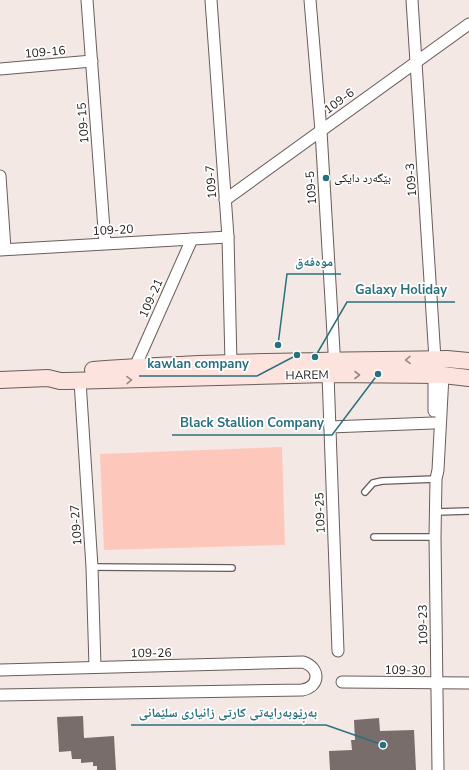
<svg xmlns="http://www.w3.org/2000/svg" width="469" height="770" font-family="'Nunito Sans','Noto Naskh Arabic',sans-serif">
	<rect width="100%" height="100%" fill="#f4e8e5"/>
	<polygon fill="#fec7bc" points="282,447 285,545 104,550 100,454"/>
	<g fill="#786d6b">
		<polygon points="83,716 84,738 114,736 116,770 97,770 97,766 93,766 93,762 81,763 81,759 72,759 71,751 59,752 57,717"/>
		<polygon points="379,718 380,731 414,730 416,770 330,770 329,751 352,750 351,740 355,740 354,720"/>
	</g>
	<g fill="none" stroke-linecap="round" stroke-linejoin="round">
		<defs>
			<g id="lane">
				<polyline points="365,492 373,483 382,481 436,479"/>
				<polyline points="436,512 469,511"/>
				<polyline points="374,537 435,537"/>
				<polyline points="92,567 232,568"/>
			</g>
			<g id="street">
				<polyline points="87,0 105,243"/>
				<polyline points="211,0 228,237 231,363"/>
				<polyline points="310,0 321,131 335,368"/>
				<polyline points="412,0 435,359"/>
				<polyline points="0,69 92,61"/>
				<polyline points="0,176 5,249"/>
				<polyline points="225,200 469,24"/>
				<polyline points="0,250 228,237"/>
				<polyline points="135,367 192,239"/>
				<polyline points="328,374 338,651"/>
				<polyline points="80,381 92,567 95,667"/>
				<polyline points="434,411 434,375"/>
				<polyline points="330,427 433,423"/>
				<path d="M0,670L303,662C321,668 320,687 302,690L0,695"/>
				<polyline points="342,682 469,683"/>
				<polyline points="438,770 435,537 436,479 438,470 443,375"/>
			</g>
			<g id="secondary">
				<path d="M93,370C211,361 329,361 447,359L469,361"/>
				<polyline points="0,380 48,378 60,381 67,381 328,374 443,375 469,378"/>
			</g>
		</defs>
		<use href="#lane" stroke="#685d5b" stroke-width="8"/>
		<use href="#street" stroke="#685d5b" stroke-width="13"/>
		<use href="#secondary" stroke="#685d5b" stroke-width="18"/>
		<use href="#lane" stroke="#fff" stroke-width="5.5"/>
		<use href="#street" stroke="#fff" stroke-width="11"/>
		<use href="#secondary" stroke="#fde3de" stroke-width="16"/>
	</g>
	<defs><path id="oneway-chevron" d="M-2-3.5L2.5 0L-2 3.5" fill="none" stroke-width="1.6" stroke-linecap="round" stroke-linejoin="round"/></defs>
	<g stroke="#988884">
		<use href="#oneway-chevron" transform="translate(408 360) rotate(179)"/>
		<use href="#oneway-chevron" transform="translate(357 375)"/>
		<use href="#oneway-chevron" transform="translate(129 380) rotate(-2)"/>
	</g>
	<circle fill="#29707d" stroke="#fff" stroke-width="1.5" cx="326" cy="178" r="4"/>
	<g text-anchor="middle" stroke-width="3.5" stroke-linejoin="round" paint-order="stroke">
		<g font-size="12" fill="#1c1817" stroke="#fff">
			<text transform="translate(45 52) rotate(-5)" y="4">109-16</text>
			<text transform="translate(339 101) rotate(-36)" y="4">109-6</text>
			<text transform="translate(83 123) rotate(-94)" y="4">109-15</text>
			<text transform="translate(411 180) rotate(-94)" y="4">109-3</text>
			<text transform="translate(211 182) rotate(-94)" y="4">109-7</text>
			<text transform="translate(311 188) rotate(-94)" y="4">109-5</text>
			<text transform="translate(113 230) rotate(-3)" y="4">109-20</text>
			<text transform="translate(151 298) rotate(-66)" y="4">109-21</text>
			<text transform="translate(307 375) rotate(-1)" y="4">HAREM</text>
			<text transform="translate(320 513) rotate(-92)" y="4">109-25</text>
			<text transform="translate(76 525) rotate(-94)" y="4">109-27</text>
			<text transform="translate(423 625) rotate(-91)" y="4">109-23</text>
			<text transform="translate(151 653) rotate(-1)" y="4">109-26</text>
			<text transform="translate(405 670) rotate(1)" y="4">109-30</text>
		</g>
		<g font-size="12" fill="#1c1817" stroke="#fff" text-anchor="start">
			<text x="334" y="182">بێگەرد دایکی</text>
		</g>
	</g>
	<path fill="none" stroke="#29707d" stroke-width="1.5" d="M278 345L287 274H341M315 357L347 302H455M297 355L257 376H139M378 374L332 435H172M383 745L326 725H131"/>
	<g fill="#29707d" stroke="#fff" stroke-width="1.5">
		<circle cx="278" cy="345" r="4"/>
		<circle cx="315" cy="357" r="4"/>
		<circle cx="297" cy="355" r="4"/>
		<circle cx="378" cy="374" r="4"/>
		<circle cx="383" cy="745" r="4"/>
	</g>
	<g font-size="13" text-anchor="middle" font-weight="bold" fill="#29707d" stroke="#fff" stroke-width="3.5" stroke-linejoin="round" paint-order="stroke">
		<text x="314" y="266">موەفەق</text>
		<text x="401" y="294">Galaxy Holiday</text>
		<text x="198" y="368">kawlan company</text>
		<text x="252" y="427">Black Stallion Company</text>
		<text x="228" y="717">بەڕێوبەرایەتی کارتی زانیاری سلێمانی</text>
	</g>
</svg>
